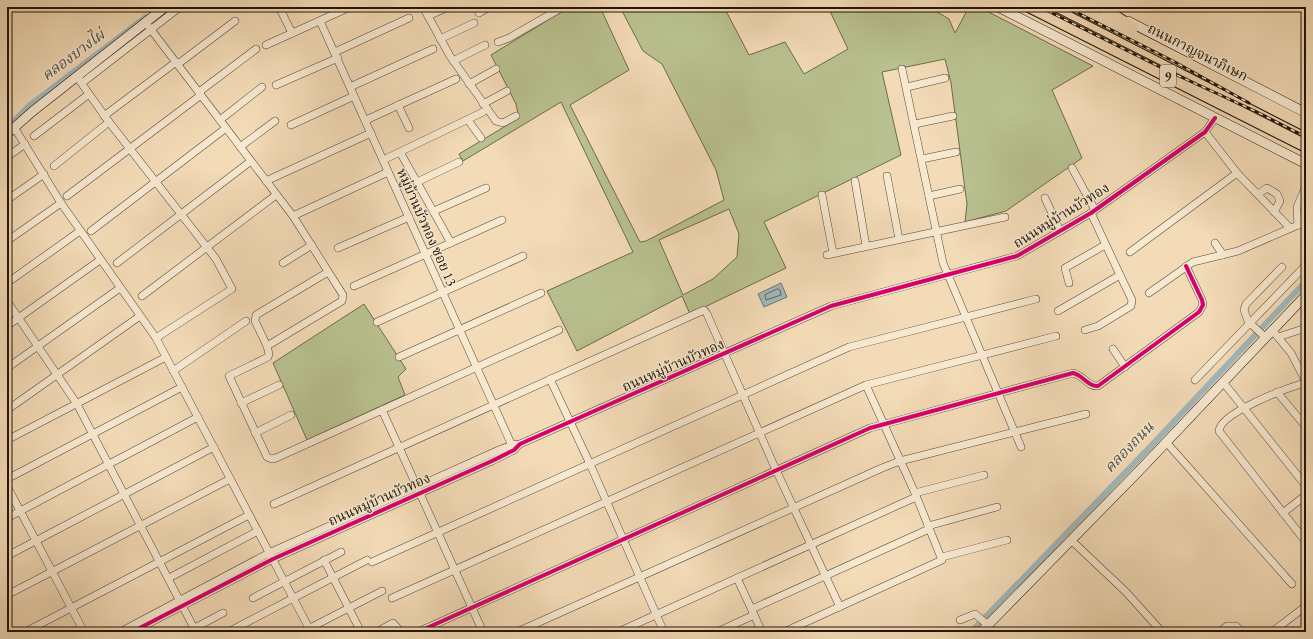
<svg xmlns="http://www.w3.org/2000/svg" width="1313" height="639" font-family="'EB Garamond','Noto Serif Thai',serif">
	<rect width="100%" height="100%" fill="#f3dbb7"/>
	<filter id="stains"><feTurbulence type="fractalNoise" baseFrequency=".005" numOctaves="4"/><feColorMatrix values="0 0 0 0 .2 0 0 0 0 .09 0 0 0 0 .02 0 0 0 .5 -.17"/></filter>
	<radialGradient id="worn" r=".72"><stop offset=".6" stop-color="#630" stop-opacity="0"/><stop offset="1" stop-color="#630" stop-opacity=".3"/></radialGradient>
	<g fill="#b9c190" stroke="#6c6b4b" fill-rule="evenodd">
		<path d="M569,7H600L629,70L570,105L640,242L646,241L724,200L716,170L662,64L643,51L620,7H724L749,55L785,42L804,74L848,49L828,7H929L949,19L955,33L969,7H979L1093,66L1052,90L1082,158L1006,211L965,222L967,204L951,83L945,59L882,72L901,155L764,222L786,268L690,314L682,296L577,351L547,291L633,252L561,102L463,161L459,154L519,118L516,104L491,55ZM729,209L739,234L737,257L713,279L683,295L659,240Z"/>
		<polygon points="364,304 406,369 398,377 405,395 307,440 273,363"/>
	</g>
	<polygon fill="#a2b8bb" stroke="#6e7773" points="781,283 787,297 764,307 758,294"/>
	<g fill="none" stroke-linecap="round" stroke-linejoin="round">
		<polygon stroke="#616660" stroke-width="1" points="778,289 780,290 781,295 766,300 765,295"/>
		<g stroke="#a2b8bb" stroke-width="6">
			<polyline points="7,128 29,106 146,17"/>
			<polyline points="971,632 1149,448 1306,281"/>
		</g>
		<defs>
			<g id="street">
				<polyline points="279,7 292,33"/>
				<polyline points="423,7 450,56 496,121 503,123 516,116"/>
				<polyline points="245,8 249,7"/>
				<polyline points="479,13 489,7"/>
				<polyline points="428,16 448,7"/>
				<polyline points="320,21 514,450"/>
				<polyline points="146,23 293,216 343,295 342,301 267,346 269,354 268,357 229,376 267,457 272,459 276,458 559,330"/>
				<polyline points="440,39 474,23"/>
				<polyline points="498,42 509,38 563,7"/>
				<polyline points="266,45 350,7"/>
				<polyline points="335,52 409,18"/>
				<polyline points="453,61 485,45"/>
				<polyline points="178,64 235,21"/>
				<polyline points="902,69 943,263 1021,447"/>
				<polyline points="77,77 109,122 216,259 232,289 156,338"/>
				<polyline points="82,83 180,7"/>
				<polyline points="469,84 496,69"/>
				<polyline points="276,85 338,58"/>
				<polyline points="350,87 433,49"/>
				<polyline points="907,87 945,78"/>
				<polyline points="199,92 256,49"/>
				<polyline points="483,104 507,91"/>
				<polyline points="398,105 409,128"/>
				<polyline points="104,116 176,62"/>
				<polyline points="220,120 262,87"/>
				<polyline points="366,120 456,79"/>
				<polyline points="468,120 481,138"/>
				<polyline points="915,124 953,116"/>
				<polyline points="291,125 354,96"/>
				<polyline points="14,127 61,203 156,338 311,632"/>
				<polyline points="1205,132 1237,173 1290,228"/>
				<polyline points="34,136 89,94"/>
				<polyline points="240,147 275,121"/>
				<polyline points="400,152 451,243"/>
				<polyline points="7,157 25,144"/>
				<polyline points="922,159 956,152"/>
				<polyline points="383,160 483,112"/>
				<polyline points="54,166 109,122"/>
				<polyline points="1072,168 1095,210"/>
				<polyline points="887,176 899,239"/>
				<polyline points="266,181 371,133"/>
				<polyline points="855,181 866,246"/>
				<polyline points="417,182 459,162"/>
				<polyline points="1258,194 1267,188 1277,194 1280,201 1274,212"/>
				<polyline points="822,195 833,253"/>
				<polyline points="67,196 201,95"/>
				<polyline points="929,196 960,189"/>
				<polyline points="1045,198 1060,231"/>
				<polyline points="7,200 44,174"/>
				<polyline points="434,211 486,188"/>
				<polyline points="293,216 388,172"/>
				<polyline points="1298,225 1297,207 1306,186"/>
				<polyline points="91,231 226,128"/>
				<polyline points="7,241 61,203"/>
				<polyline points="1215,243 1223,255"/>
				<polyline points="338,248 409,217"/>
				<polyline points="1130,252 1237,173"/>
				<polyline points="827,255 1005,217"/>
				<polyline points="117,263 251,161"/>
				<polyline points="283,263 312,245"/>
				<polyline points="7,283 80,231"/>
				<polyline points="1069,283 1065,268 1105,245"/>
				<polyline points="354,286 502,220"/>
				<polyline points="1149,293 1193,262 1238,251 1298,225 1306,224"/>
				<polyline points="142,296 276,195"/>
				<polyline points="7,301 77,404 196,632"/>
				<polyline points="1058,311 1120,275 1091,213"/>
				<polyline points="377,322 523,256"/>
				<polyline points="1250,323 1304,267"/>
				<polyline points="1249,324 1244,310 1246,304 1282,267"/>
				<polyline points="7,326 100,260"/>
				<polyline points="1085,330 1098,326 1131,306 1132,300 1120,275"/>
				<polyline points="1272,330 1291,353 1306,382"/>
				<polyline points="1278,337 1306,328"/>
				<polyline points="267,346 255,321 256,315 328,272"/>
				<polyline points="1113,349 1125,367"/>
				<polyline points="399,357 541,293"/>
				<polyline points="7,368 120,288"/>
				<polyline points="173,371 246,321"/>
				<polyline points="550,379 590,464 664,632"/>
				<polyline points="1195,380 1250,323 1266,338"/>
				<polyline points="1223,382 1306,486"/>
				<path d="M1301,384C1285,389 1220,413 1219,431L1306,542"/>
				<polyline points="1277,392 1306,427"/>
				<polyline points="241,403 279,385"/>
				<polyline points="7,410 140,316"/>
				<polyline points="382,410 483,632"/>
				<polyline points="255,433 291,415"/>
				<polyline points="7,440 166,357"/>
				<polyline points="1166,442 1292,584"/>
				<polyline points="7,479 182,387"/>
				<polyline points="7,486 84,632"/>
				<polyline points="915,493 984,475"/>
				<polyline points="274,504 704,310 707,314 776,470 840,607"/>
				<polyline points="1283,513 1306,495"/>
				<polyline points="7,518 198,417"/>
				<polyline points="928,526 997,507"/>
				<polyline points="1071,540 1126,592 1162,632"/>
				<polyline points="7,556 214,447"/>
				<polyline points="942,557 1007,540"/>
				<polyline points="324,560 361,632"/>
				<polyline points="372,562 849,347 1036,299"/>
				<polyline points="169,578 258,531"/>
				<polyline points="737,578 762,632"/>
				<polyline points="7,595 230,479"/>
				<polyline points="253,598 341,552"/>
				<polyline points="392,598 866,385 1056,336"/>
				<polyline points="752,609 929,529"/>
				<polyline points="960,620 975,614 988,625"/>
				<polyline points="25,632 249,515"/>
				<polyline points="120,632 269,553 499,450 515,444"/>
				<polyline points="132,632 273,559 492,461 514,450 520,444 831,306 1017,256 1091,213 1205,132 1215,118"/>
				<polyline points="187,632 223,613"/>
				<polyline points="228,632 367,560"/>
				<polyline points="302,632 382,591"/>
				<polyline points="376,632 393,623 401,632"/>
				<path d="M418,632L870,428L1073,373C1083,375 1088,387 1098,386L1199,312L1203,305L1202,300L1186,266"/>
				<polyline points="517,632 882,468 900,461 1086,414"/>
				<polyline points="618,632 916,497"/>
				<polyline points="717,632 754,615"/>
				<polyline points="784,632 942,560 915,493 866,385"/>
				<polyline points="1219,632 1227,626 1236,626 1242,632"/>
				<polyline points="1272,632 1306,606"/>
			</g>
			<g id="secondary">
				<polyline points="998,7 1306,164"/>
				<polyline points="1099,7 1112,14"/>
				<polyline points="1128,21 1306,113"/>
				<polyline points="7,134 33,111 165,7"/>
				<polyline points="981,632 1137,473 1306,295"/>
			</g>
			<g id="highway">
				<polyline points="1031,7 1306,146"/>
				<polyline points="1076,7 1306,125"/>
				<polyline points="1108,12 1132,28"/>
			</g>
		</defs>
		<use href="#street" stroke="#554632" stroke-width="8"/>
		<use href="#secondary" stroke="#201506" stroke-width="10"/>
		<use href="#highway" stroke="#201506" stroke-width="14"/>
		<use href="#street" stroke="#f7e8d0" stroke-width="7"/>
		<use href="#secondary" stroke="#f7e8d0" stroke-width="9"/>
		<use href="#highway" stroke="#f3dbb7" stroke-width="12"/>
		<defs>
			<g id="rail">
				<polyline points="1040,7 1168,71 1255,111 1306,137"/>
				<polyline points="1066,7 1173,61 1249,103"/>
			</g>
		</defs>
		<use href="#rail" stroke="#201506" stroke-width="3"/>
		<use href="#rail" stroke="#f7e8d0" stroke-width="1.5" stroke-dasharray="4.5" stroke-linecap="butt"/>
		<defs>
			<g id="cycleway">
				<polyline points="132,632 273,559 492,461 514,450 520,444 831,306 1017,256 1091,213 1205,132 1215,118"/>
				<path d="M418,632L870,428L1073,373C1083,375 1088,387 1098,386L1199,312L1203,305L1202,300L1186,266"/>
			</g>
		</defs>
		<use href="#cycleway" stroke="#f7e8d0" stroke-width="6"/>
		<use href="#cycleway" stroke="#d6006c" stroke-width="4"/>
	</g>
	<g text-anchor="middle" stroke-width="3" stroke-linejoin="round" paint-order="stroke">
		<rect fill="#f7e8d0" stroke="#605443" stroke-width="1" x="1160" y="65" width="16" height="22" rx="3"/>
		<g font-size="13" font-weight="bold" fill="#201506">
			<text x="1168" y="81">9</text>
		</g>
		<g font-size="14" fill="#201506" stroke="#f7e8d0">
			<text transform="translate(1198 52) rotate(27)" y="5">ถนนกาญจนาภิเษก</text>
			<text transform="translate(1061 215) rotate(-32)" y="5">ถนนหมู่บ้านบัวทอง</text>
			<text transform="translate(427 227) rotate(66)" y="5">หมู่บ้านบัวทอง ซอย 13</text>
			<text transform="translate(673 365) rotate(-24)" y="5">ถนนหมู่บ้านบัวทอง</text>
			<text transform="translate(379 499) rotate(-24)" y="5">ถนนหมู่บ้านบัวทอง</text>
		</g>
		<g font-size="15" font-style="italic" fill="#4e4e45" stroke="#f7e8d0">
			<text transform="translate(73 55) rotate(-37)" y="5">คลองบางไผ่</text>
			<text transform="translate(1129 447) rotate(-46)" y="5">คลองถนน</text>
		</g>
	</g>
	<rect width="1313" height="639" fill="none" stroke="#f3dbb7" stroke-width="24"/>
	<rect x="8" y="8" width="1297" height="623" fill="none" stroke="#201506" stroke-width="2"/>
	<rect x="12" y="12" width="1289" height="615" fill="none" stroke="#201506"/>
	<rect width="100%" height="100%" filter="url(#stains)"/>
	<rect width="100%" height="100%" fill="url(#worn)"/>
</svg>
